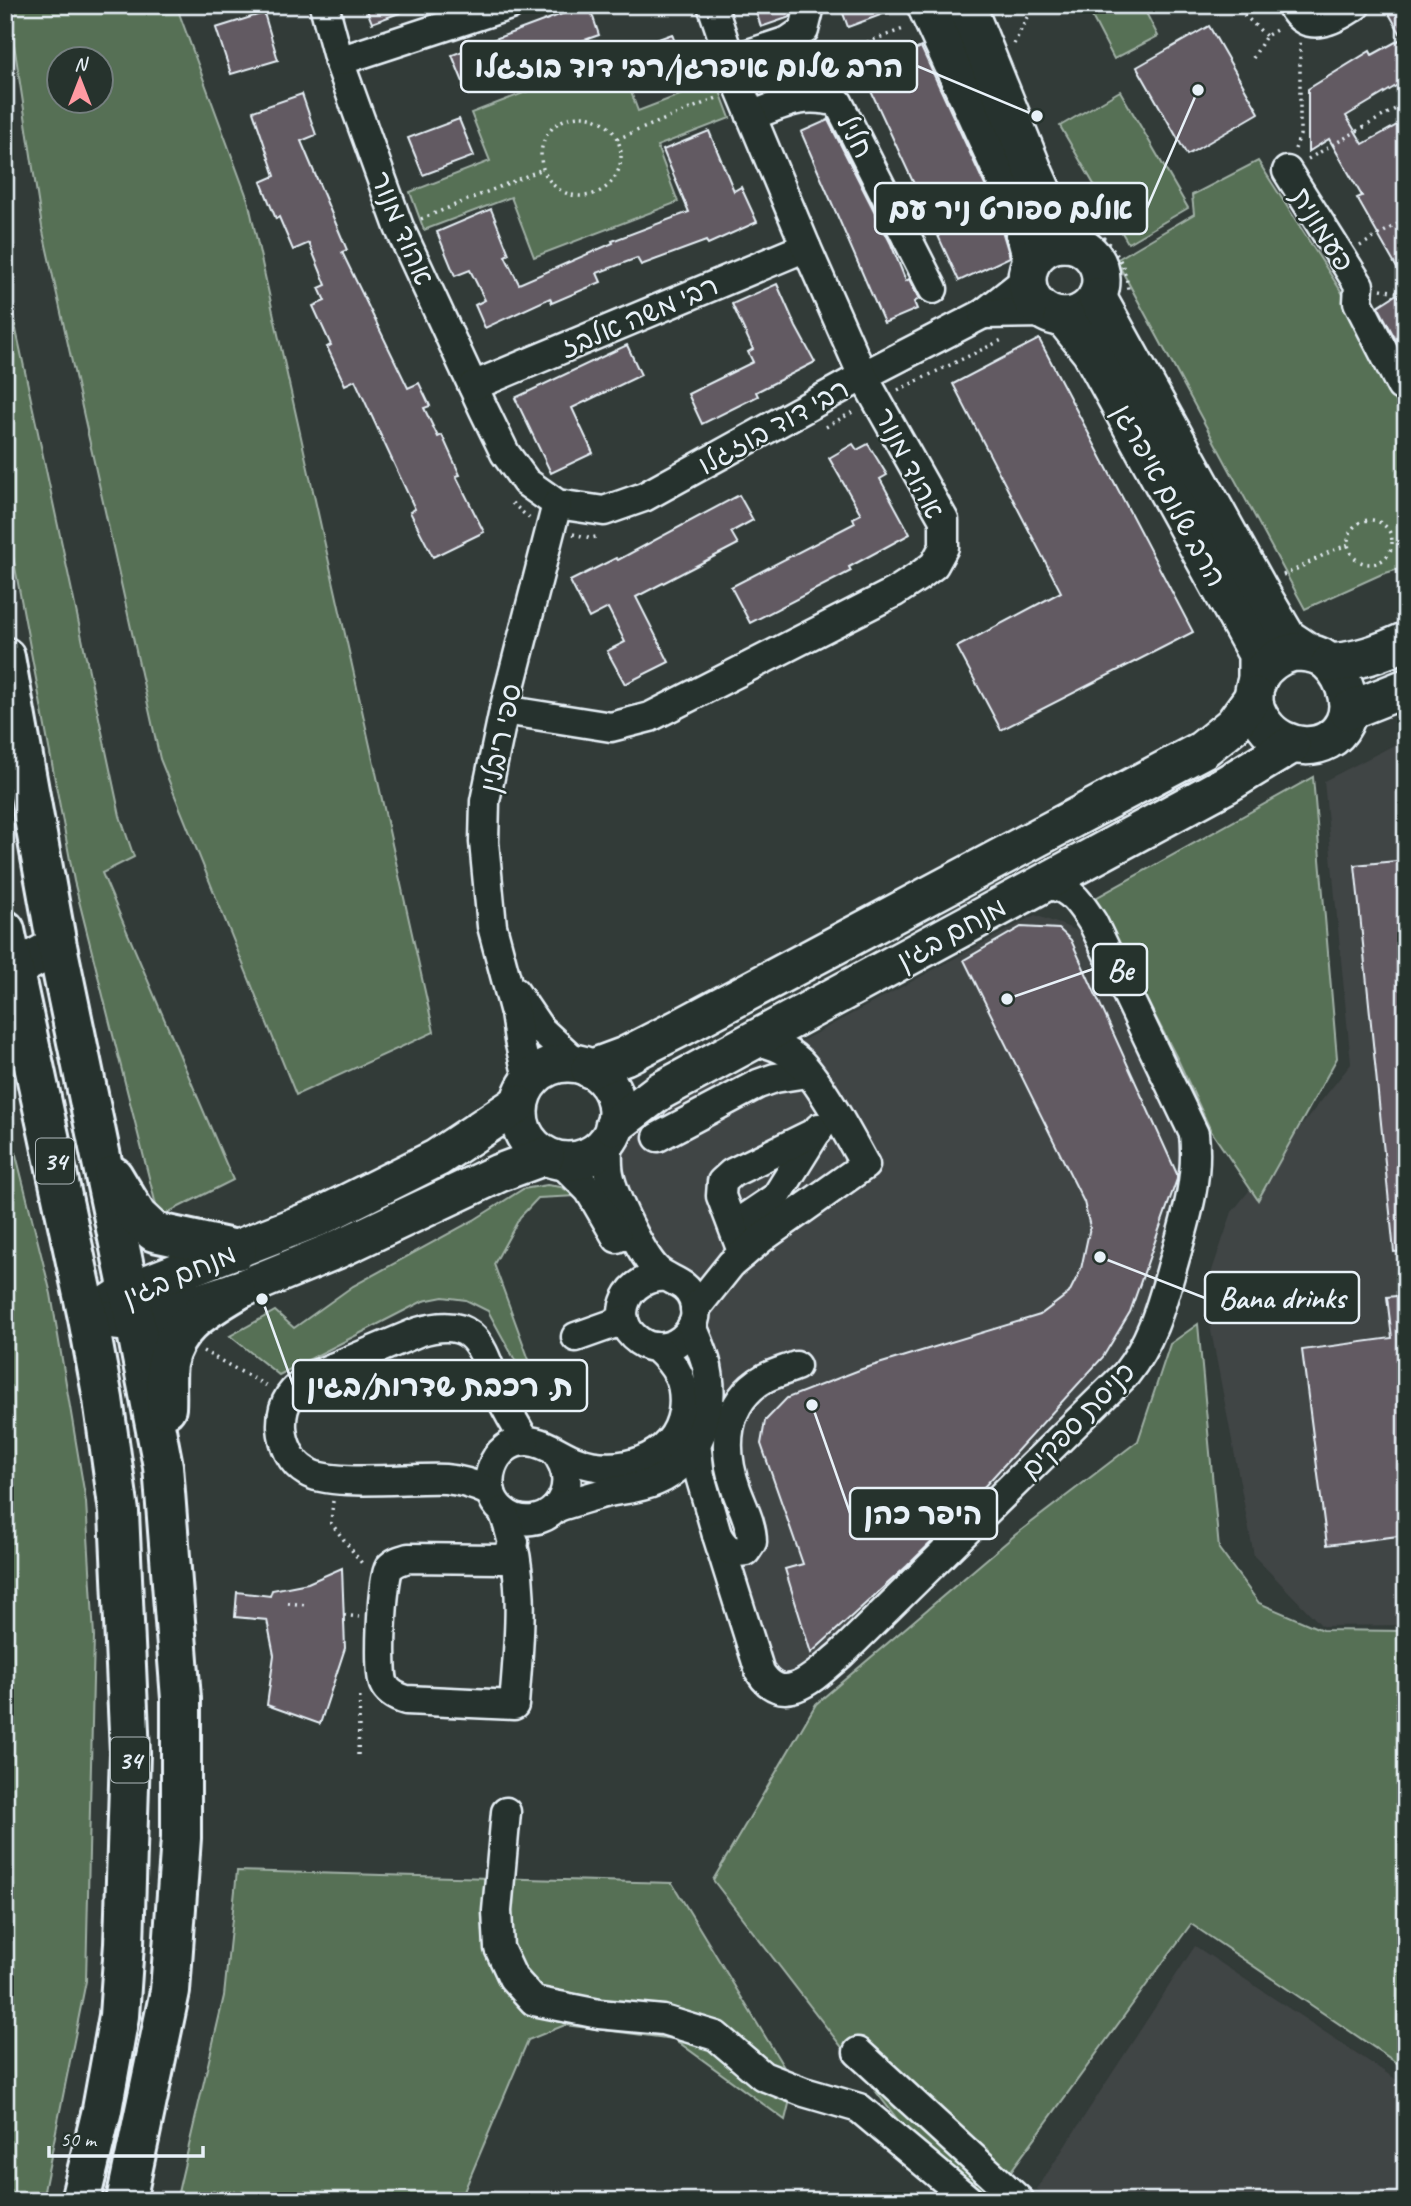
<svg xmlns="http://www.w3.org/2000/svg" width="1411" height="2206" font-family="Caveat,'Playpen Sans Hebrew',sans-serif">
	<rect width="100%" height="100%" fill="#323b38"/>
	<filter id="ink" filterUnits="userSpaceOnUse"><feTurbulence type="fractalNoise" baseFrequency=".0143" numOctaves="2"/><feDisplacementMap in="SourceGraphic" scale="14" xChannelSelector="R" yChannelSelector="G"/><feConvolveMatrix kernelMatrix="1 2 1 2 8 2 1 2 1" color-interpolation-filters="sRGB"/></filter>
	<g filter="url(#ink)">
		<g fill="#404445">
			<polygon points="1406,739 1406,1625 1322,1626 1254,1556 1204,1294 1232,1212 1351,1064 1324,781"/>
			<polygon points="1035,915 1087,934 1188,1145 1151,1331 806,1685 773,1667 758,1643 708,1463 717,1424 713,1362 623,1185 621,1155 627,1137 672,1105 757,1065"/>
			<polygon points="1195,1946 1406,2086 1406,2201 1055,2201 1037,2189"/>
		</g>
		<g fill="#576f55" stroke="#a0b0a6" stroke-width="2" fill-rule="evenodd">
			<path d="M8,5H176L248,200L434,1032L296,1095L160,759L42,227ZM60,60H102V102H60Z"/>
			<polygon points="1086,5 1142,5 1158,36 1114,59"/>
			<polygon points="618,57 638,111 716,81 730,118 657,146 678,202 534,257 511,197 424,230 410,192 490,161 471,113"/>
			<polygon points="1120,91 1188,208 1128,243 1060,126"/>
			<polygon points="1258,161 1341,291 1403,404 1406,403 1406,567 1382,574 1305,609 1116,260 1194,214 1192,195"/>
			<polygon points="5,278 120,816 134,857 102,873 233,1180 159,1217 74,881 5,514"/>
			<polygon points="1313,777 1337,1058 1258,1200 1211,1131 1178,1060 1094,899"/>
			<polygon points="5,1111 51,1294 86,1502 94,1636 86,1981 42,2201 5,2201 5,1511 9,1395 5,1394"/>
			<polygon points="547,1185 561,1187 578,1196 538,1198 520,1217 494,1264 543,1398 516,1362 488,1311 466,1300 443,1297 423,1301 279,1375 230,1336 275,1311 294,1328 353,1286 474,1220 523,1189"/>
			<polygon points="1198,1324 1219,1549 1259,1603 1322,1630 1406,1631 1406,2069 1191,1924 989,2201 941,2176 713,1880 816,1704 1015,1535 1138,1441 1170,1344"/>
			<polygon points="237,1871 672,1883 794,2084 785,2120 674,2039 565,2025 528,2040 460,2201 176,2201 224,1996"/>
		</g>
		<g fill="#625a62" stroke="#e8f1f8" stroke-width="2">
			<polygon points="365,5 415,5 416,7 372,23"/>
			<polygon points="586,5 589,5 599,35 523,61 524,63 465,87 452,55"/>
			<polygon points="754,5 792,5 792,10 790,17 761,27"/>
			<polygon points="840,5 902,5 902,7 848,27"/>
			<polygon points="1384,5 1406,5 1406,80 1346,116 1363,144 1406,120 1406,284 1357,198 1362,196 1329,139 1308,152 1308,89 1370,51 1372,55 1403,38"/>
			<polygon points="264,13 278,60 231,74 216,28"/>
			<polygon points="1209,26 1259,113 1187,155 1137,67"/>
			<polygon points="672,34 685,71 651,83 645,67 636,70 628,50"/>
			<polygon points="921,47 995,207 1010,257 959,281 863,74"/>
			<polygon points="302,94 316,135 301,141 347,250 342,252 408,388 419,383 430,406 424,408 438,437 442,435 460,475 456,476 484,532 433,557 410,512 415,509 355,380 345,385 327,347 331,345 313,306 325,301 319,288 326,285 309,243 293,250 279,217 276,219 261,182 275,176 253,111"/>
			<polygon points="459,119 474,156 423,175 408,138"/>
			<polygon points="828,120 891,244 906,281 909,279 919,299 914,302 917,309 884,323 801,132"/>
			<polygon points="709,131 734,191 741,187 757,222 708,244 706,241 641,265 637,258 597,273 601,282 552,303 550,298 485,328 475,305 485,300 470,270 455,276 437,232 491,209 509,254 505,256 519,284 613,243 612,241 689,212 663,150"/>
			<polygon points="777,284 796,327 815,362 756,392 758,396 702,424 688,394 753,362 748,352 753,349 732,304"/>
			<polygon points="1397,294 1406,308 1406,359 1378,306"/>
			<polygon points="1039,339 1193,632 1001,730 957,647 1061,592 953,384"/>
			<polygon points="627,345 641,375 572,408 593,453 551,473 515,398"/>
			<polygon points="853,444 857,450 868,444 887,475 880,479 910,534 849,567 851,571 750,623 731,587 855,523 853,518 861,514 829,458"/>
			<polygon points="739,495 753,520 731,532 738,544 636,597 669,662 625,684 607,651 625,642 608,608 589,618 570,581 616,558 618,560"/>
			<polygon points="1406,860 1406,1251 1394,1252 1355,865"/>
			<polygon points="1021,927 1059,929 1071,940 1177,1174 1177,1179 1130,1312 1103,1357 951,1523 907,1566 811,1653 785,1569 803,1564 761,1444 765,1421 787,1398 862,1369 1040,1315 1069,1293 1081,1269 1090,1227 1084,1202 964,960"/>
			<polygon points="1406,1295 1406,1535 1327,1545 1302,1350 1392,1338 1387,1297"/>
			<polygon points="342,1568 345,1648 320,1724 267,1705 274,1655 267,1620 235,1617 237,1592 270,1596 272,1590 308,1583"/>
		</g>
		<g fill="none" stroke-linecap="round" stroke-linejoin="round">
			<defs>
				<g id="minor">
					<polyline points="324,5 339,61 399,227 484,410 505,453 526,482 557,504 604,511 644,497 863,376 983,314 1027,279"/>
					<path d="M1291,5C1306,36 1336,19 1356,5"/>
					<polyline points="730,60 788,41 804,30 809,10 808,5"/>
					<polyline points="339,61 510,5"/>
					<path d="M751,116C785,103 801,93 838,102L933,289"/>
					<polyline points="1287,171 1359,285 1358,302 1401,386 1406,387"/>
					<polyline points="983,314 1048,313"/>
					<polyline points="473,386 806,247"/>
					<polyline points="504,710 611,727 650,717 895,592 918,577 934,565 944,547 944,520 863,376 806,247 740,89 712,5"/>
					<polyline points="515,992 540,1029 578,1064"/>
					<polyline points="529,1082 519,1040 515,1013 492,926 484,842 485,801 504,710 557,504"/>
					<polyline points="658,1137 758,1084 775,1078 807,1073"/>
					<path d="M608,1142C608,1153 607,1164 609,1174C613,1195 642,1256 657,1270C669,1281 686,1281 693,1299C706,1331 667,1361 639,1341C606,1318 629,1274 666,1277"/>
					<polyline points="561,1162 589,1190 617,1238"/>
					<polyline points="733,1226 776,1197 819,1128"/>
					<polyline points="743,1254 721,1196 722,1182 732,1173 818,1131"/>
					<path d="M695,1309L731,1264L762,1238L865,1165C849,1136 822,1085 800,1062C787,1050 768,1041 750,1041"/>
					<polyline points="576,1337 624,1320"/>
					<path d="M696,1443L700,1476L717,1535L760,1672C784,1711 818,1673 841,1654L1126,1374C1153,1340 1162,1302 1174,1261C1186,1219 1199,1178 1194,1134L1093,923C1078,900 1068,883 1038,885"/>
					<path d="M554,1450C590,1493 540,1541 503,1511C476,1489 492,1440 528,1441C546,1442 560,1455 577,1461C617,1477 675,1460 683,1412C687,1383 677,1366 656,1347"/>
					<path d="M491,1492C476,1485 461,1480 445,1479C413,1477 330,1487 307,1472C291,1463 283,1444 282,1427C281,1401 293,1388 313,1376L418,1332C477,1314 481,1347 499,1393C506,1410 516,1425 525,1441"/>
					<path d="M557,1507C574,1502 591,1496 609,1492C625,1489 641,1488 656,1481C699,1463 716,1410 707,1367C704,1353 698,1340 692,1326"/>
					<path d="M503,1511C528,1575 519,1638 514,1705L406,1700C396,1697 388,1693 384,1684C378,1672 382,1579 389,1568C394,1562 401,1560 408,1558L501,1559L508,1555L514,1542"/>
					<path d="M717,1535C724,1547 730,1554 746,1551L752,1542C752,1524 742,1506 736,1489C722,1449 723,1402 765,1378C775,1373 786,1370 796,1366"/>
					<polyline points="506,1812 497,1911 499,1948 513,1978 534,2001 599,2014 663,2020 716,2036 763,2076 804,2092 859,2108 970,2201"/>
					<polyline points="858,2052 1020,2201"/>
				</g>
				<g id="major">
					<polyline points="926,5 1011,191 1021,217 1032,259"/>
					<polyline points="966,5 1035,175 1065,243"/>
					<circle cx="1064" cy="280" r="37"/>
					<polyline points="1097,297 1264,599 1287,638 1308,652"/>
					<polyline points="1063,317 1091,352 1257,654 1257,682"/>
					<path d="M1295,652C1304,652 1313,653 1321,657C1341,669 1355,701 1344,723C1328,755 1283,751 1264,724C1240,693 1261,659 1295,652Z"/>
					<path d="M1330,663C1358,661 1380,653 1406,641"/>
					<polyline points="1348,711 1406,688"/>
					<polyline points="5,970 13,970 57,946"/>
					<circle cx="568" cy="1112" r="49"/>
					<polyline points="590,1069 625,1056 680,1028 1202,750 1233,725 1254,696"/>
					<polyline points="614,1126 660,1091 1227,784 1291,745"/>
					<polyline points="103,1308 129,1291 319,1217 437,1158 518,1104"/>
					<polyline points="88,1318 135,1323 236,1291 336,1250 499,1173 545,1156"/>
				</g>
				<g id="highway">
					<polyline points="5,657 57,946 129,1291 163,1466 181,1699 181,1838 170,1991 126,2201"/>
					<polyline points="5,930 88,1318 103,1399 119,1512 130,1753 124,1944 119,2016 102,2110 80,2201"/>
					<polyline points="113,1176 137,1216 154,1232 237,1250"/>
					<path d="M166,1408C167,1394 165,1378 167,1364C174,1326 205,1310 236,1291"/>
				</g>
			</defs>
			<use href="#minor" stroke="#e8f1f8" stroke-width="33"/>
			<use href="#major" stroke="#e8f1f8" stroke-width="42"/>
			<use href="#highway" stroke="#e8f1f8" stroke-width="44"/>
			<g stroke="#e8f1f8" stroke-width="3.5" stroke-dasharray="2 5" stroke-linecap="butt">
				<polyline points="1234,5 1266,36"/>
				<polyline points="1014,44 1033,5"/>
				<polyline points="1253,58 1266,36 1278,29"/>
				<polyline points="762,81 906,28"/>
				<circle cx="581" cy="156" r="40"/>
				<polyline points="617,139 719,97"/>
				<polyline points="1295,149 1300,135 1300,42"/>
				<polyline points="1308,159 1406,103"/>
				<polyline points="421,219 543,169"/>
				<path d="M1088,223C1110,243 1126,259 1128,291"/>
				<path d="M1092,238C1108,247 1115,262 1120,279"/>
				<polyline points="1360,246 1406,219"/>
				<polyline points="1381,289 1406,294"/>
				<polyline points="898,390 1004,339"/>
				<polyline points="826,427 856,410"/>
				<polyline points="512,503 530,519"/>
				<circle cx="1370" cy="542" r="22"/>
				<polyline points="573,534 591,538 600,536"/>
				<path d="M1283,575C1306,566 1325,552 1348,545"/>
				<polyline points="203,1351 267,1386"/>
				<polyline points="333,1501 331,1523 364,1566"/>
				<polyline points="288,1603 307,1605"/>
				<polyline points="344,1615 359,1617"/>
				<polyline points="358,1755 360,1692"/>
			</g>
			<use href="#minor" stroke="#26332d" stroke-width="28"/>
			<use href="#major" stroke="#26332d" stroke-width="37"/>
			<use href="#highway" stroke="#26332d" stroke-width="38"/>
		</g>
	</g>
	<g text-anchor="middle" stroke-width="5" stroke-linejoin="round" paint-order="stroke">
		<g fill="#26332d" stroke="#aeb8bb" stroke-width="2">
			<rect x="36" y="1138.5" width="38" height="45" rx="5"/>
			<rect x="111" y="1737.5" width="38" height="45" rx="5"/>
		</g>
		<g font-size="26" font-weight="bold" fill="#e8f1f8">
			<text x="55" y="1170">34</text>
			<text x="130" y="1769">34</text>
		</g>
		<g font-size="28" fill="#e8f1f8" stroke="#26332d">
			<text transform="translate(856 136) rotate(62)" y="10">חליל</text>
			<text transform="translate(403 228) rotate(67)" y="10">אהוד מנור</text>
			<text transform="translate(1323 229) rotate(58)" y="10">פעמונית</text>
			<text transform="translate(639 316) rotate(-23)" y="10">רבי משה אלבז</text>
			<text transform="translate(773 426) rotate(-29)" y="10">רבי דוד בוזגלו</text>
			<text transform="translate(910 463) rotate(63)" y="10">אהוד מנור</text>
			<text transform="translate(1170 495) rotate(61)" y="10">הרב שלום איפרגן</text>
			<text transform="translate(500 738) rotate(-78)" y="10">ספי ריבלין</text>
			<text transform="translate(951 933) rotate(-29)" y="10">מנחם בגין</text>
			<text transform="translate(179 1275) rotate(-23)" y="10">מנחם בגין</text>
			<text transform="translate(1077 1420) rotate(-46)" y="10">כניסת ספקים</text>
		</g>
	</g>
	<path fill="none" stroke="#e8f1f8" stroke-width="2.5" d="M1037 116L917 66M1198 90L1147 208M1007 999L1093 969M1100 1257L1205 1298M262 1299L293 1385M812 1405L850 1513"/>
	<g fill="#e8f1f8" stroke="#26332d" stroke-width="2.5">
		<circle cx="1037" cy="116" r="7"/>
		<circle cx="1198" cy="90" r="7"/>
		<circle cx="1007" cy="999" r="7"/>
		<circle cx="1100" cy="1257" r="7"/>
		<circle cx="262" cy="1299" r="7"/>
		<circle cx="812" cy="1405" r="7"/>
	</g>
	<g fill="#26332d" stroke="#e8f1f8" stroke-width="2.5">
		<rect x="461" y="41" width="456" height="51" rx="7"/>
		<rect x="875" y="183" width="272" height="51" rx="7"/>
		<rect x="1093" y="944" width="54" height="51" rx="7"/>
		<rect x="1205" y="1272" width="154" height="51" rx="7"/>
		<rect x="293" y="1360" width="294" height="51" rx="7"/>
		<rect x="850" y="1488" width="147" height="51" rx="7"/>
	</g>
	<g font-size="30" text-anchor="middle" font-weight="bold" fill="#e8f1f8">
		<text x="689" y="77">הרב שלום איפרגן/רבי דוד בוזגלו</text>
		<text x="1011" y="219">אולם ספורט ניר עם</text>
		<text x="1120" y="980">Be</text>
		<text x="1282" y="1308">Bana drinks</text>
		<text x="440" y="1396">ת. רכבת שדרות/בגין</text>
		<text x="923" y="1524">היפר כהן</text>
	</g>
	<rect width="1411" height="2206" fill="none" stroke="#26332d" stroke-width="28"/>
	<rect x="14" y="14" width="1383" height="2178" fill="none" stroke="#e8f1f8" stroke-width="2.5" filter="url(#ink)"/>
	<g transform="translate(80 80)"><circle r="33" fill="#26332d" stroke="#747f7e" stroke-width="2"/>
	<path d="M0-5L12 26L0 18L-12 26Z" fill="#ff9aa2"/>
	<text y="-10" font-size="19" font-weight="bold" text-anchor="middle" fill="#e8f1f8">N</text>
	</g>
	<path d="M49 2146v10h154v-10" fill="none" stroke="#e8f1f8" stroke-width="3.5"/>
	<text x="60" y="2146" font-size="21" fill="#e8f1f8" stroke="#26332d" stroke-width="5" paint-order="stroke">50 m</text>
</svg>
